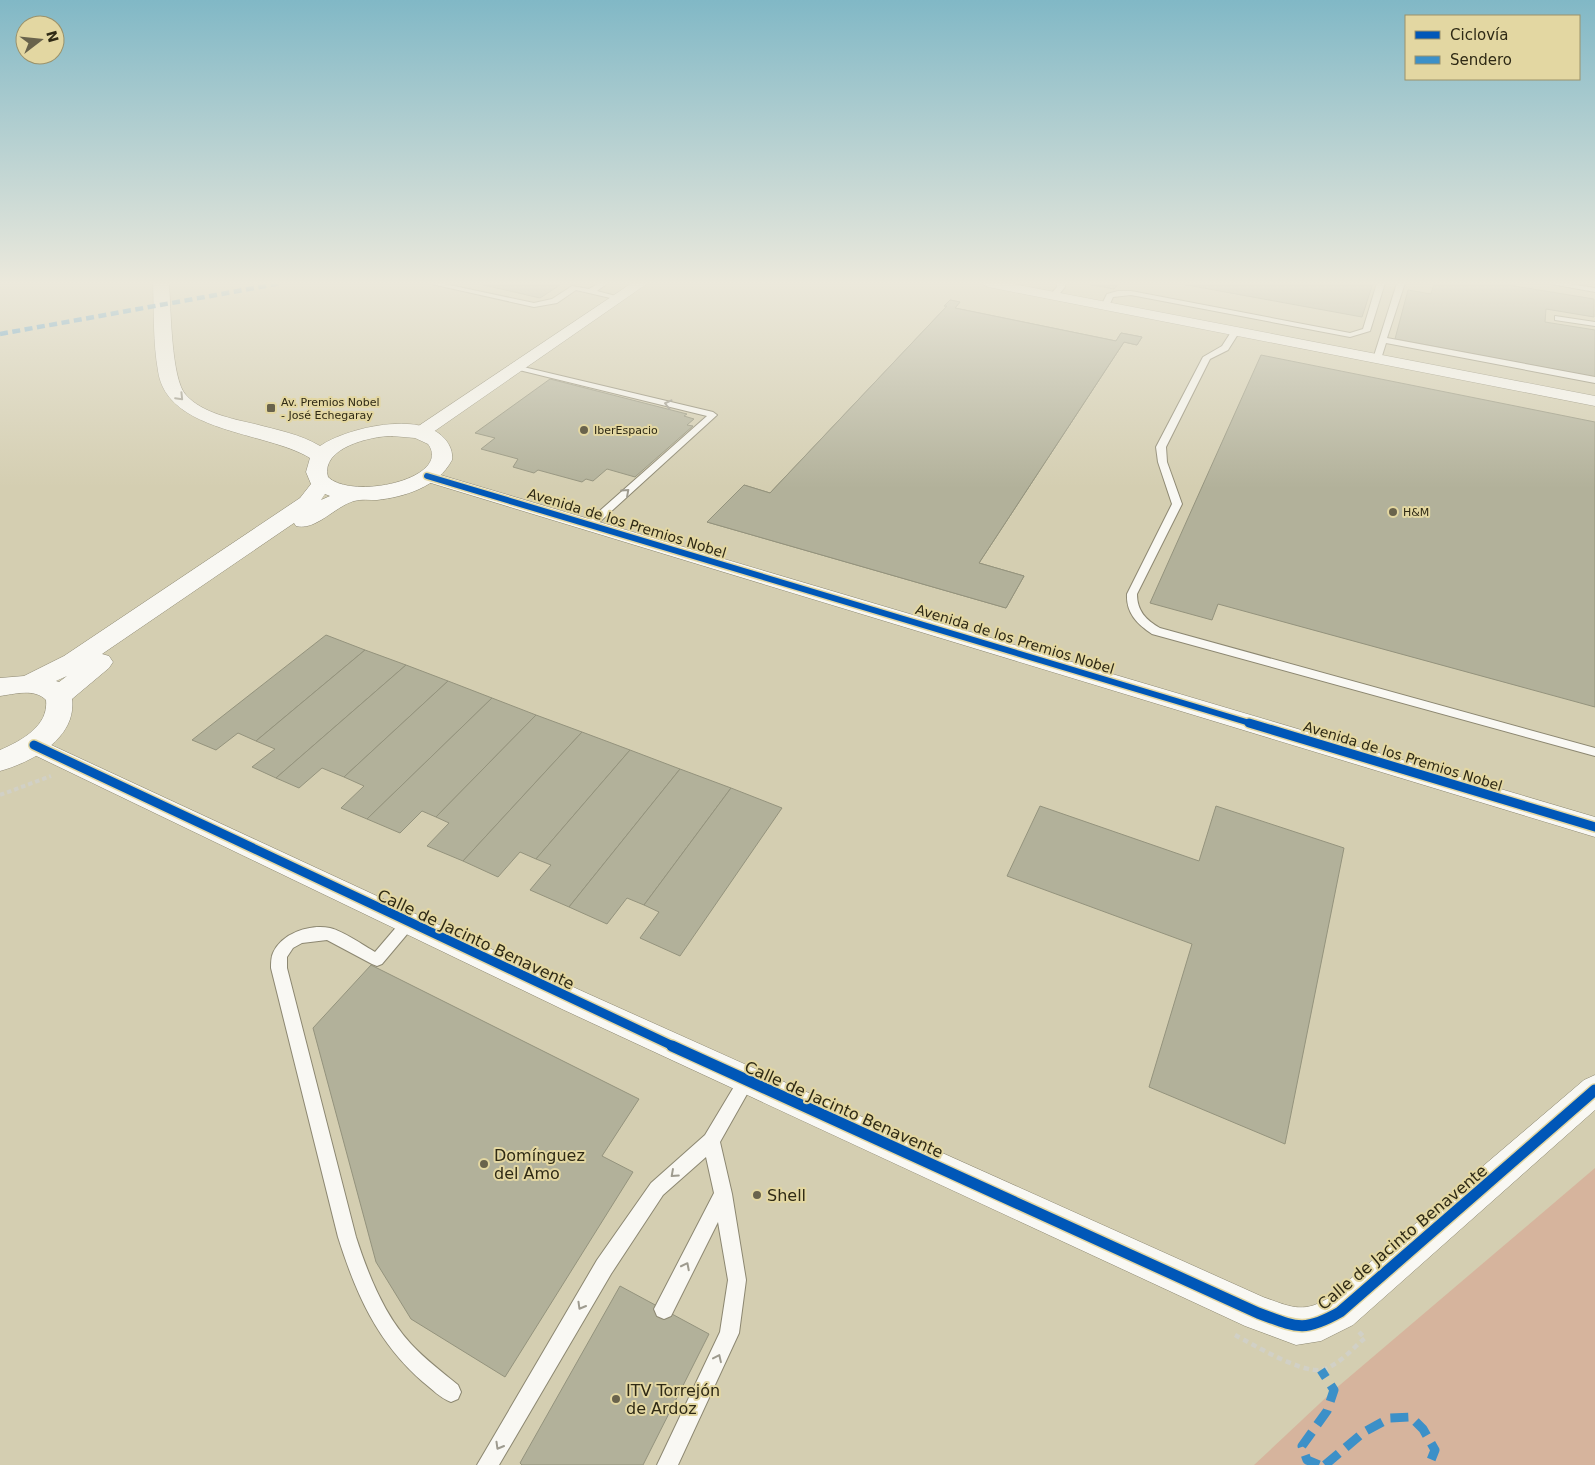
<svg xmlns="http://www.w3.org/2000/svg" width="1595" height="1465" font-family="'DejaVu Sans',sans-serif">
	<rect width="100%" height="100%" fill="#d4ceb1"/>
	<polygon fill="#d6b49d" points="1595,1168 1595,1465 1254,1465 1334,1390"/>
	<g fill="#b2b19a" stroke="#94937d">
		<polygon points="475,283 563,283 540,298"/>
		<polygon points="1081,283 1119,283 1114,289"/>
		<polygon points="1176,283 1373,283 1362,317"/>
		<polygon points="1434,283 1496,283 1594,299 1594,317 1546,309 1545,322 1595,330 1595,377 1395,339 1408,290 1431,294"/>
		<polygon points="950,300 960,302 955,308 1116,341 1121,333 1142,337 1137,345 1124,342 979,563 1024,576 1006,608 707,522 744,485 770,493 947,306 944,306"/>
		<polygon points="950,300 960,302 955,308 1116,341 1121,333 1142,337 1137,345 1124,342 979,563 1024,576 1006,608 707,522 744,485 770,493 947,306 944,306"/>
		<polygon points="1261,355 1595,422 1595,707 1218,604 1212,620 1150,603"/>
		<polygon points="550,379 687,414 684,416 694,419 687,425 693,426 635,477 607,469 593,481 586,479 582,482 538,470 534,473 513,467 518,459 481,449 495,438 475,433"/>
		<polygon points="326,635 365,650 256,741 238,733 216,750 192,740"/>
		<polygon points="365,650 406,665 276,778 252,767 275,749 256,741"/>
		<polygon points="406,665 448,681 344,777 322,768 299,788 276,778"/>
		<polygon points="448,681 492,698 367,819 341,808 364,786 344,777"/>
		<polygon points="492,698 536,715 436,817 422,811 400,833 367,819"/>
		<polygon points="536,715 582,732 463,861 427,846 449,823 436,817"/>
		<polygon points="582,732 630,750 536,859 520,852 498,877 463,861"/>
		<polygon points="630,750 680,769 569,907 530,890 551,865 536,859"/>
		<polygon points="680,769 731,788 644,905 627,898 607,924 569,907"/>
		<polygon points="731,788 782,808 680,956 640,938 659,912 644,905"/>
		<polygon points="1040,806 1199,861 1216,806 1344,848 1285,1144 1149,1087 1192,944 1007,876"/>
		<polygon points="371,965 639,1099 602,1156 633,1172 505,1377 411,1319 376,1262 313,1028"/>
		<polygon points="620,1286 709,1334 643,1465 522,1465 520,1463"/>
	</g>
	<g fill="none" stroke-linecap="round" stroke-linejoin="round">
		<defs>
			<g id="lane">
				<polygon points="427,283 440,283 534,303 552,299 572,286 589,289 599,283 608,283 597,291 623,298 619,300 576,290 557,303 534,307"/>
				<polygon points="1057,283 1065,283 1065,287 1056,298 1050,298 1049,296 1057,287"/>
				<polygon points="1377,283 1385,283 1370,331 1350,337 1131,295 1113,297 1108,308 1101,306 1107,294 1118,291 1131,291 1350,333 1363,329"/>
				<polygon points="1397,283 1405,283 1387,338 1595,377 1595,383 1386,343 1381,359 1374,361 1373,359"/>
				<polygon points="1546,283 1563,283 1595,288 1595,292"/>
				<polygon points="1555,316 1595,322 1595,326 1555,320"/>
				<path d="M1233,329L1240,331L1228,350L1210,359L1166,447L1167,462L1182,504L1137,594C1137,611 1146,620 1160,628L1595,748V756L1152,634C1137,624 1126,613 1127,594L1172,504L1158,462L1156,447L1203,357L1222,346Z"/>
				<polygon points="515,365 713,412 717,415 594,527 586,527 586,523 707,416 515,369"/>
				<path d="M409,916L414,918L416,922L414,926L382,964L377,966L372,964L327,940L302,943L293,948L287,957V968L356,1237C368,1274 384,1315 411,1344C425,1359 442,1372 458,1385L461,1392L458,1399L451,1402C440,1398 432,1389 423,1382C377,1342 356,1294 338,1237L271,968C271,963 271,957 273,953C282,933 310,924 330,928C343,931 363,945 375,952L404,918Z"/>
				<polygon points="747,1072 753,1075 755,1080 720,1142 732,1194 746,1280 739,1333 678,1465 657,1465 720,1332 728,1280 718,1222 671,1316 664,1319 657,1316 654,1309 714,1193 706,1157 663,1195 611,1274 499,1465 477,1465 597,1260 651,1183 705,1135 741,1075"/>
			</g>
			<g id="street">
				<polygon points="632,283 648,283 426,437 420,438 414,437 411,433 414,429"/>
				<polygon points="981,283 1008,283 1595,396 1595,406 988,287"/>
				<polygon points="427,471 1595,817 1595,837 421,480 418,476 421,472"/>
				<path d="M34,737L584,992L1263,1297C1289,1306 1302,1314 1327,1299L1584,1080L1595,1075V1110L1353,1325L1321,1341L1296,1345L1245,1326L564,1010L26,751L22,745L26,739Z"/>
			</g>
			<path id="secondary" d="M153,283H169C171,307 171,379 186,395C202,413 233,419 255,424C277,430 300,434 320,446C346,428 421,410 445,439C450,445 453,452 452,460C438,487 404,497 377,500C370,500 361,499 354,501C334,507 316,531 296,526L294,523L102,654L109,656L113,662L109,668L72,699C77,738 32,762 0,771V750C21,741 49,726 46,700C34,688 15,694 0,696V678L24,676L64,656L300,498L311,484L306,472L310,458C265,431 167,433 158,371C153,343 154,312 153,283ZM392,436L415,438L428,444C453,478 353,501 328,477C320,448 371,436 392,436ZM325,494L330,496L321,500ZM67,676L59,682L56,681Z"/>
		</defs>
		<use href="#lane" stroke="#8c8771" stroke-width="2"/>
		<use href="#street" stroke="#8c8771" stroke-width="1"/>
		<use href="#secondary" stroke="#8c8771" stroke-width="1"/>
		<polyline stroke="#d1d0c6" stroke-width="4" stroke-dasharray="4.5 3" stroke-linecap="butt" points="0,795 51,776"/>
		<path stroke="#d1d0c6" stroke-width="4.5" stroke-dasharray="5.5 4" stroke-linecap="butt" d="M1235,1335C1254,1345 1301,1373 1321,1370C1337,1367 1353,1348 1365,1338L1359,1332"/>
		<use href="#lane" fill="#f9f8f3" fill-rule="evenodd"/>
		<use href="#street" fill="#f9f8f3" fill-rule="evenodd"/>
		<use href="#secondary" fill="#f9f8f3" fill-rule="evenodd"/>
		<polyline stroke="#3c90c8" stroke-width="4.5" stroke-dasharray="8 4.5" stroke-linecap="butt" points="0,334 282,283"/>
		<g stroke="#3c90c8" stroke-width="9" stroke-dasharray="18 9" stroke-linecap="butt">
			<polyline points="1319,1465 1307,1460 1302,1446 1327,1411 1334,1390 1321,1370"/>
			<polyline points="1325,1465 1364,1432 1390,1418 1411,1417 1423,1429 1435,1450 1429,1465"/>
		</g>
		<defs>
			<polyline id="cycleway-far2" points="427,476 1253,724"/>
			<g id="cycleway-far1">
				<polyline points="1249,723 1595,827"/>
				<polyline points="34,745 675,1047"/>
			</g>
			<path id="cycleway" d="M672,1046L1258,1313C1296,1327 1303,1333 1340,1312L1595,1090"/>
		</defs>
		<use href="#cycleway-far2" stroke="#e3d7a2" stroke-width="9"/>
		<use href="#cycleway-far1" stroke="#e3d7a2" stroke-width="12"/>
		<use href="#cycleway" stroke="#e3d7a2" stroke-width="14"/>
		<use href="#cycleway-far2" stroke="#0057b8" stroke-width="6"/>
		<use href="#cycleway-far1" stroke="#0057b8" stroke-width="9"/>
		<use href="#cycleway" stroke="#0057b8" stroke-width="11"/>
	</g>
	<defs><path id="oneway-chevron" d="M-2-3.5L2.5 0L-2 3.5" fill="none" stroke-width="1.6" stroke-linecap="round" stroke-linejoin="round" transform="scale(1.25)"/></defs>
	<g stroke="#9e9b8f">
		<use href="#oneway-chevron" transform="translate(180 397) rotate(46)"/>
		<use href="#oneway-chevron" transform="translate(668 404) rotate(-166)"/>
		<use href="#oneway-chevron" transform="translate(626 492) rotate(-42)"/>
		<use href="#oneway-chevron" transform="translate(674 1174) rotate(138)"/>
		<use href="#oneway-chevron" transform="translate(686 1266) rotate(-63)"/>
		<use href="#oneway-chevron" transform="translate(581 1306) rotate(120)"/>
		<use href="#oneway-chevron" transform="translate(718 1358) rotate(-65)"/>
		<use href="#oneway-chevron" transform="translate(499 1446) rotate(120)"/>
	</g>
	<linearGradient id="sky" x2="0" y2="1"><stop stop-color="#81b8c6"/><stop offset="0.58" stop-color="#ece9dc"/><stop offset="1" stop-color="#ece9dc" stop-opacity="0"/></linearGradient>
	<rect width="1595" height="488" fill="url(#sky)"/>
	<g fill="#69634c" stroke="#e3d7a2" stroke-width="2">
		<rect x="266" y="403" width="10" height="10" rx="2.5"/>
		<circle cx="584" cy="430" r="5"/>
		<circle cx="1393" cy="512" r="5"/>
		<circle cx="484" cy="1164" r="5"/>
		<circle cx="757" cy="1195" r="5"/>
		<circle cx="616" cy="1399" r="5"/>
	</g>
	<g text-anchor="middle" stroke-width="4" stroke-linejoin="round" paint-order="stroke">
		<g font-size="11" fill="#2f2a15" stroke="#e3d7a2" text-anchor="start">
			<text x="281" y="406">Av. Premios Nobel<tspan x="281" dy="13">- José Echegaray</tspan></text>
			<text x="594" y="434">IberEspacio</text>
			<text x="1403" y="516">H&amp;M</text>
		</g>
		<g font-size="14" fill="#2f2a15" stroke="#e3d7a2">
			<text transform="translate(627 523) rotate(17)" y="5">Avenida de los Premios Nobel</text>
			<text transform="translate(1015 639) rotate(17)" y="5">Avenida de los Premios Nobel</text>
			<text transform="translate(1403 756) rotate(17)" y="5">Avenida de los Premios Nobel</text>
		</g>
		<g font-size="16" fill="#2f2a15" stroke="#e3d7a2">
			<text transform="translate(476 939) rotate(25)" y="6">Calle de Jacinto Benavente</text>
			<text transform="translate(844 1109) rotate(24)" y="6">Calle de Jacinto Benavente</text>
			<text transform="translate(1402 1237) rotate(-40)" y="6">Calle de Jacinto Benavente</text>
		</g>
		<g font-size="16" fill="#2f2a15" stroke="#e3d7a2" text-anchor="start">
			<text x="494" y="1161">Domínguez<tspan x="494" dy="18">del Amo</tspan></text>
			<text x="767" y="1201">Shell</text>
			<text x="626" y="1396">ITV Torrejón<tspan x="626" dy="18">de Ardoz</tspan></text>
		</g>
	</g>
	<rect x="1405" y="15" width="175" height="65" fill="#e3d7a2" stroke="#9b926a"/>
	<rect x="1415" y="31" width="25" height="8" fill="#0057b8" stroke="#9b926a"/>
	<text x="1450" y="40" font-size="15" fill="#2f2a15">Ciclovía</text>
	<rect x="1415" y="56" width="25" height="8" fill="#3c90c8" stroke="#9b926a"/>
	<text x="1450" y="65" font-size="15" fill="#2f2a15">Sendero</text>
	<g transform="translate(40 40) rotate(74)"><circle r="24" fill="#e3d7a2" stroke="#9b926a"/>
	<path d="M0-4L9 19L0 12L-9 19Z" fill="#69634c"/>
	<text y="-8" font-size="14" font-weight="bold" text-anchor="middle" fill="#2f2a15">N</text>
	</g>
</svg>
